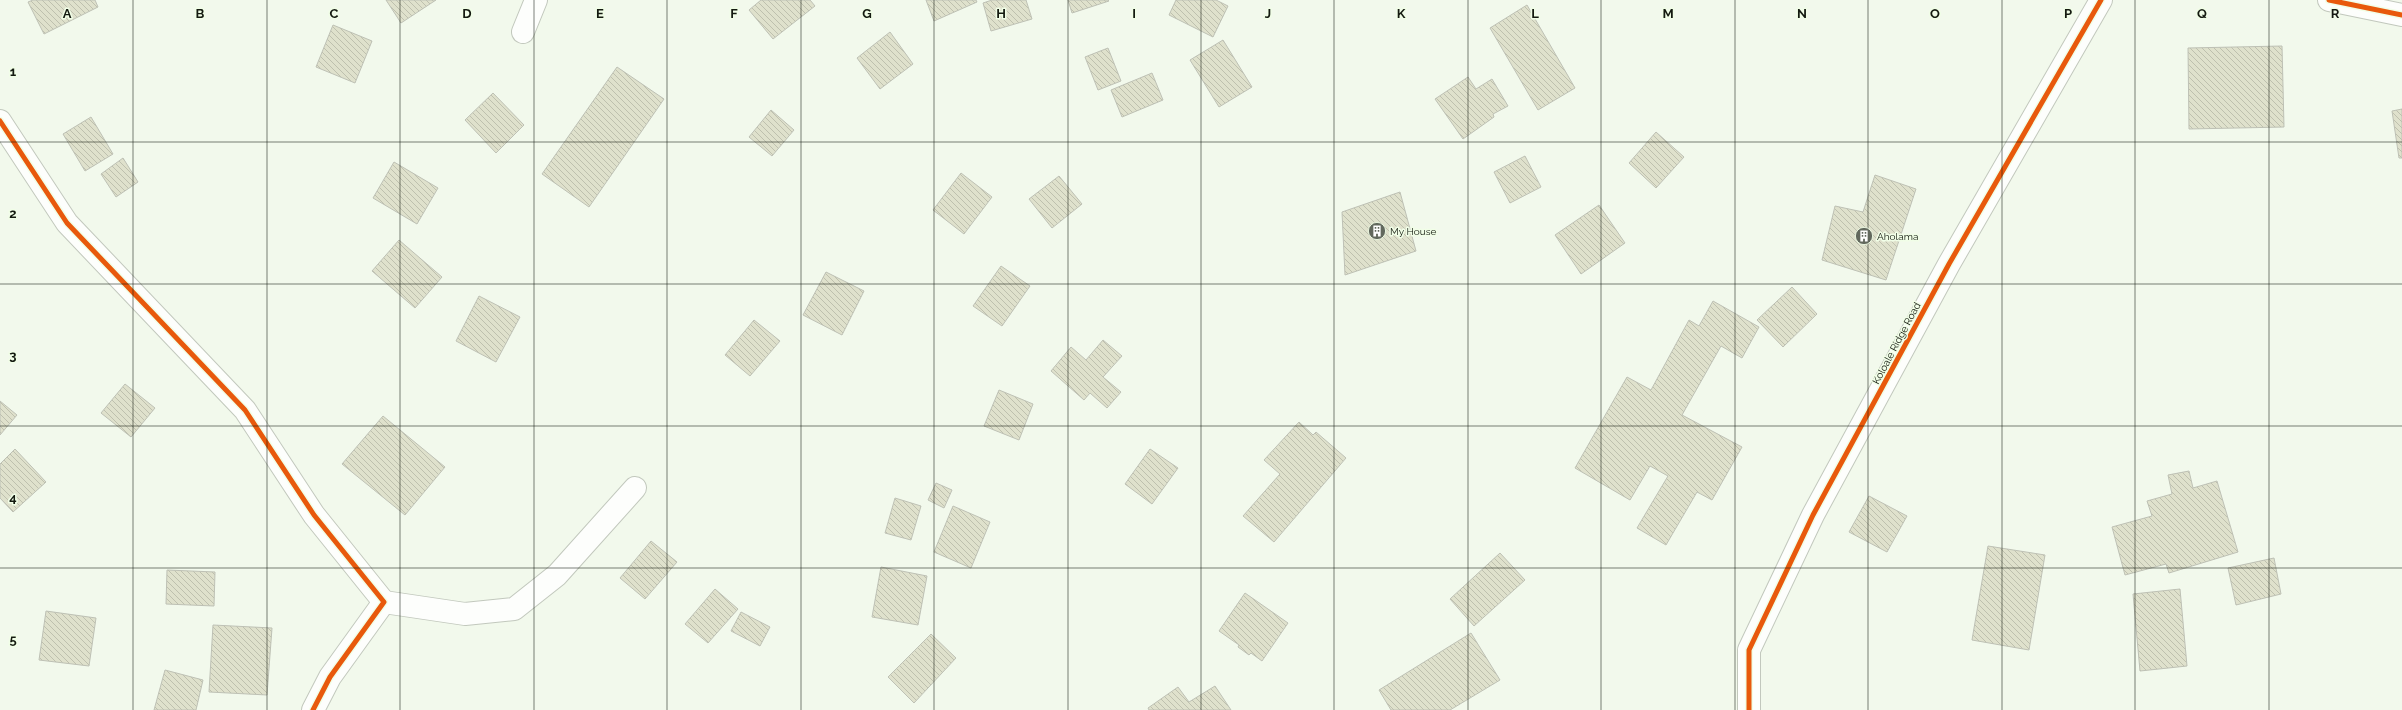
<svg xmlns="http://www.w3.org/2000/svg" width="2402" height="710" font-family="Raleway,sans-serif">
	<defs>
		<pattern id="building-back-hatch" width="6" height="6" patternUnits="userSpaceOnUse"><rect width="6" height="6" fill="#dfe1cc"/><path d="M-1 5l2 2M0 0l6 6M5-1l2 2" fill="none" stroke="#bec0ae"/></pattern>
	</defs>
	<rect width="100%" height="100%" fill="#f2f9ec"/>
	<g fill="url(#building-back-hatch)" stroke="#bec1b5">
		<polygon points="33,0 95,0 98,7 44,34 28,2"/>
		<polygon points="386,0 436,0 401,23"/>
		<polygon points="761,0 810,0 815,6 773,39 749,10"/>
		<polygon points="926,0 976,0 977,2 934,21"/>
		<polygon points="992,0 1026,0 1032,19 991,31 983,3"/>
		<polygon points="1068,0 1108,0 1109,1 1072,13"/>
		<polygon points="1176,0 1216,0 1228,6 1213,37 1169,15"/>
		<polygon points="1527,5 1575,88 1538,110 1490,28"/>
		<polygon points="333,25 372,41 355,83 316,67"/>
		<polygon points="890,32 913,64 880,89 857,58"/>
		<polygon points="1223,40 1252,87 1219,107 1190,60"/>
		<polygon points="2282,46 2284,127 2189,129 2188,48"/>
		<polygon points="1108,48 1121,81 1098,90 1085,57"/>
		<polygon points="617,67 664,99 589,207 542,174"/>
		<polygon points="1152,73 1163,100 1122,117 1111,90"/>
		<polygon points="1468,77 1476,89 1492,79 1508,106 1493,114 1494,117 1463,139 1435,99"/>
		<polygon points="493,93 524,125 496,153 465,120"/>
		<polygon points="2402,109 2402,158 2399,158 2392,111"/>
		<polygon points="771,110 794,130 772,156 749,137"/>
		<polygon points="91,117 113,154 85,171 63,134"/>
		<polygon points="1656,132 1684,157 1656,188 1629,163"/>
		<polygon points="1525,156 1541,187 1510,203 1494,172"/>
		<polygon points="123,158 138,182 116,197 101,174"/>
		<polygon points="394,162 438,188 417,224 373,198"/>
		<polygon points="961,173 992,197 964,234 933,210"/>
		<polygon points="1875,175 1916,189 1886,280 1822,260 1835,206 1863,212"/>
		<polygon points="1059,176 1082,204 1052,228 1029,199"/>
		<polygon points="1400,192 1416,251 1345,275 1342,212"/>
		<polygon points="1599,205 1625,243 1581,274 1555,235"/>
		<polygon points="399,240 442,277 415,308 372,271"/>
		<polygon points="1001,266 1030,286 1002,326 973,306"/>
		<polygon points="826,272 864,291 842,335 803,315"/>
		<polygon points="1792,287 1817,314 1783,347 1757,320"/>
		<polygon points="479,296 520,317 496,362 456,341"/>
		<polygon points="1713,301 1759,327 1742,358 1721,346 1682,415 1742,447 1712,500 1697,492 1666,545 1637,528 1668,476 1650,466 1630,500 1575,468 1627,377 1651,390 1689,320 1699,326"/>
		<polygon points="754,320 780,341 750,376 725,355"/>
		<polygon points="1103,340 1122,356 1103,377 1121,392 1107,408 1090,393 1084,400 1051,371 1071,347 1086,360"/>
		<polygon points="125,384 155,408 131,437 101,413"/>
		<polygon points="999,390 1033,404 1019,440 984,426"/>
		<polygon points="0,401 17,415 0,435"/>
		<polygon points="383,416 445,467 405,515 342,464"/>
		<polygon points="1299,422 1313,435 1316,432 1346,458 1274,542 1243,516 1280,474 1264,460"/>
		<polygon points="15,449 46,482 13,512 0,498 0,464"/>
		<polygon points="1150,449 1178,468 1152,504 1125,484"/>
		<polygon points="2189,471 2193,488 2217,481 2238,552 2169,573 2166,564 2125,575 2112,527 2152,516 2147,501 2172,494 2168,475"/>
		<polygon points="936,483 952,490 944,508 928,500"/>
		<polygon points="1869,496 1907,516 1887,552 1849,532"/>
		<polygon points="895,498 921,506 911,540 885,533"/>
		<polygon points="953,506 990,522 971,568 934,552"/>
		<polygon points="651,541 677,562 645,599 620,578"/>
		<polygon points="1988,546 2045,555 2029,650 1972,640"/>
		<polygon points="1500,553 1525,580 1474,626 1450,599"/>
		<polygon points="2274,558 2281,594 2236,605 2228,568"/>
		<polygon points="881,567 927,576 918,625 872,617"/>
		<polygon points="167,570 215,572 214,606 166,604"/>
		<polygon points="715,589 738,609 708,643 685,624"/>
		<polygon points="2180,589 2187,666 2140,671 2133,594"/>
		<polygon points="1245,593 1288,623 1262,661 1251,653 1249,655 1238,647 1239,645 1219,631"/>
		<polygon points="46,611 96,618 89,666 39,660"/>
		<polygon points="741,612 770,627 760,646 731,631"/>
		<polygon points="213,625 272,628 267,695 209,692"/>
		<polygon points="1471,633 1500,680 1450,710 1391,710 1379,690"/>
		<polygon points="931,634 956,658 914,703 888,677"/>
		<polygon points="165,670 203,680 196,710 154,710"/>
		<polygon points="1215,686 1231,710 1149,710 1148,708 1178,687 1189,702"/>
	</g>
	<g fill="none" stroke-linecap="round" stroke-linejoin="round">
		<defs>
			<g id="street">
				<polyline points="2329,0 2402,15"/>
				<polyline points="523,32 536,0"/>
				<polyline points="0,121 67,223 245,410 314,515 384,602 330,677 313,710"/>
				<polyline points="384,602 465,614 514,609 557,575 635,488"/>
				<polyline points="1749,710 1749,650 1813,515 1949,264 2101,0"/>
			</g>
		</defs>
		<use href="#street" stroke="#c2c8bd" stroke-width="24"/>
		<use href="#street" stroke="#fdfefc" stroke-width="22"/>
		<defs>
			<g id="cycleway">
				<polyline points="2329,0 2402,15"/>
				<polyline points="0,121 67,223 245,410 314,515 384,602 330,677 313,710"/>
				<polyline points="1749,710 1749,650 1813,515 1949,264 2101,0"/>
			</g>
		</defs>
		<use href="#cycleway" stroke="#f1fee7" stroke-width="8"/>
		<use href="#cycleway" stroke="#e8590c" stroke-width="5"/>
	</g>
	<path fill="none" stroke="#141a10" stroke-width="1" stroke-opacity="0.55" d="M133,0V710M267,0V710M400,0V710M534,0V710M667,0V710M801,0V710M934,0V710M1068,0V710M1201,0V710M1334,0V710M1468,0V710M1601,0V710M1735,0V710M1868,0V710M2002,0V710M2135,0V710M2269,0V710M0,142H2402M0,284H2402M0,426H2402M0,568H2402"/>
	<defs>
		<symbol id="building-disc" viewBox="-11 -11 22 22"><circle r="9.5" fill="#62685d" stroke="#f1fee7"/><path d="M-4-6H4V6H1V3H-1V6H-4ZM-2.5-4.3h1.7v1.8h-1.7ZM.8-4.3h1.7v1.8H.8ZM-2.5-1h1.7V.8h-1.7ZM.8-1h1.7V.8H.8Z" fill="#fff"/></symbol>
	</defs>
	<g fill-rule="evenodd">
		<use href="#building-disc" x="1367" y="221" width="20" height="20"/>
		<use href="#building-disc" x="1854" y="226" width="20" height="20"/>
	</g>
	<g text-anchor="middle" stroke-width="3" stroke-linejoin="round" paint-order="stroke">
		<g font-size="10" fill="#141a10" stroke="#f1fee7" text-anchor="start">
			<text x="1390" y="235">My House</text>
			<text x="1877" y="240">Aholama</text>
		</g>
		<g font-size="10" fill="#141a10" stroke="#f1fee7">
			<text transform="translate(1896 343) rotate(-62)" y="4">Koloale Ridge Road</text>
		</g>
	</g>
	<g font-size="13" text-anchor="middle" font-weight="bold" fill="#141a10" stroke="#f1fee7" stroke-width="3" stroke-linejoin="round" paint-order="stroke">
		<text x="67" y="18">A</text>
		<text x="200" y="18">B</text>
		<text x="334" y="18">C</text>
		<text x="467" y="18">D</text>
		<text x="600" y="18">E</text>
		<text x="734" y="18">F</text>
		<text x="867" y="18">G</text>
		<text x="1001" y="18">H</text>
		<text x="1134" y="18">I</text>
		<text x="1268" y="18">J</text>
		<text x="1401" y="18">K</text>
		<text x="1535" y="18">L</text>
		<text x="1668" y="18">M</text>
		<text x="1802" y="18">N</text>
		<text x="1935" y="18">O</text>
		<text x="2068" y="18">P</text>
		<text x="2202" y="18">Q</text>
		<text x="2335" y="18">R</text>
		<text x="13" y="76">1</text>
		<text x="13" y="218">2</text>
		<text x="13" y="360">3</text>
		<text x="13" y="502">4</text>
		<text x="13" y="644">5</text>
	</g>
</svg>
